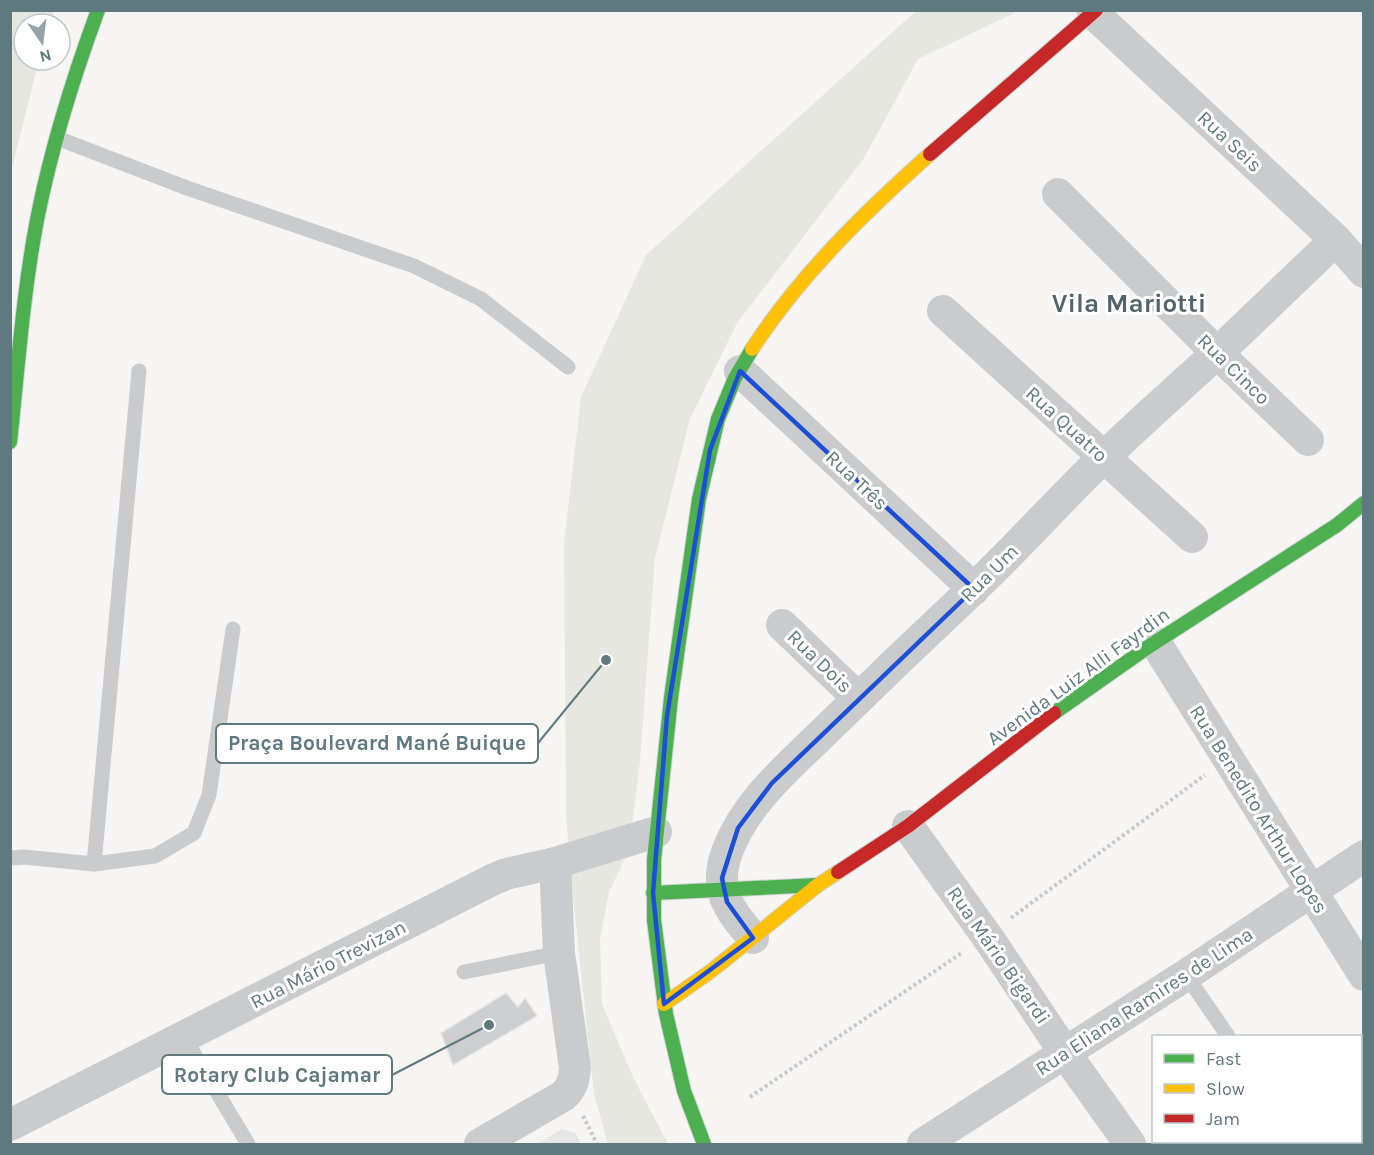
<svg xmlns="http://www.w3.org/2000/svg" width="1374" height="1155" font-family="Karla,sans-serif">
	<rect width="100%" height="100%" fill="#f6f5f4"/>
	<polygon fill="#e5e7e7" points="562,1129 576,1133 580,1144 537,1144"/>
	<g fill="#e6e7e1">
		<polygon points="11,10 55,11 49,24 24,24 24,60 39,60 12,168 10,167"/>
		<polygon points="916,11 1019,11 918,59 864,158 737,323 690,419 655,558 640,761 629,850 609,892 600,939 602,1004 633,1077 668,1144 608,1144 594,1094 570,869 566,811 564,543 581,397 646,255"/>
	</g>
	<polygon fill="#cdcecf" stroke="#e5e4e4" stroke-width="1.5" points="506,993 518,1007 525,998 537,1016 453,1065 441,1033"/>
	<g fill="none" stroke-linecap="round" stroke-linejoin="round">
		<defs>
			<g id="fast">
				<path d="M10,442C18,368 23,293 37,220C51,148 73,78 98,10"/>
				<polyline points="1054,713 1148,647 1337,525 1364,503"/>
				<polyline points="653,893 818,885"/>
				<polyline points="704,1144 684,1091 666,1014 654,920 654,860 671,698 699,499 718,419 735,378 752,349"/>
			</g>
			<g id="slow">
				<path d="M752,349C800,275 865,212 930,154"/>
				<polyline points="664,1004 711,971 818,885 838,872"/>
			</g>
			<g id="jam">
				<polyline points="930,154 1096,10"/>
				<polyline points="838,872 908,826 1054,713"/>
			</g>
		</defs>
		<use href="#fast" stroke="#d2d3d4" stroke-width="16"/>
		<use href="#slow" stroke="#d2d3d4" stroke-width="16"/>
		<use href="#jam" stroke="#d2d3d4" stroke-width="16"/>
		<g stroke="#c8caca" stroke-width="4" stroke-dasharray="3 3" stroke-linecap="butt">
			<polyline points="1011,918 1205,775"/>
			<polyline points="750,1097 963,952"/>
			<polyline points="583,1116 597,1144"/>
		</g>
		<g stroke="#cacbcc" stroke-width="15">
			<polyline points="57,138 187,188 414,266 481,299 568,367"/>
			<polyline points="10,858 24,857 94,864 155,856 194,833 209,795 233,629"/>
			<polyline points="94,864 139,371"/>
			<polyline points="464,972 559,953"/>
			<polyline points="1186,975 1228,1036"/>
			<polyline points="184,1037 248,1144"/>
			<polyline points="1299,1142 1301,1144"/>
		</g>
		<g stroke="#cacbcc" stroke-width="32">
			<polyline points="1093,13 1336,240 1364,272"/>
			<polyline points="1058,194 1217,353 1308,440"/>
			<polyline points="943,311 1192,537"/>
			<polyline points="740,371 974,589"/>
			<polyline points="782,625 858,698"/>
			<polyline points="1155,642 1364,975"/>
			<polyline points="908,826 991,942 1065,1053 1130,1144"/>
			<path d="M753,938C729,909 713,891 727,852C745,803 788,767 824,732C872,685 921,638 970,592C1016,549 1058,501 1103,458C1140,422 1179,388 1217,353C1257,316 1296,277 1336,240"/>
			<polyline points="10,1125 492,880 506,874 555,863 656,832"/>
			<path d="M480,1144L563,1096C572,1088 574,1080 575,1068L559,953L555,863"/>
			<polyline points="923,1144 1186,975 1364,856"/>
		</g>
		<use href="#fast" stroke="#4caf50" stroke-width="14"/>
		<use href="#slow" stroke="#ffc107" stroke-width="14"/>
		<use href="#jam" stroke="#c62828" stroke-width="14"/>
	</g>
	<path fill="none" stroke="#1d4ed8" stroke-width="4.5" stroke-linejoin="round" d="M740,371L974,589L772,783L738,828L722,878L727,902L753,938L664,1004L653,893L667,716L710,450Z"/>
	<g text-anchor="middle" stroke-width="6" stroke-linejoin="round" paint-order="stroke">
		<g font-size="20" fill="#5f7981" stroke="#fff">
			<text transform="translate(1230 141) rotate(43)" y="7">Rua Seis</text>
			<text transform="translate(1234 369) rotate(44)" y="7">Rua Cinco</text>
			<text transform="translate(1067 424) rotate(42)" y="7">Rua Quatro</text>
			<text transform="translate(857 480) rotate(43)" y="7">Rua Três</text>
			<text transform="translate(989 573) rotate(-45)" y="7">Rua Um</text>
			<text transform="translate(820 661) rotate(44)" y="7">Rua Dois</text>
			<text transform="translate(1078 676) rotate(-36)" y="7">Avenida Luiz Alli Fayrdin</text>
			<text transform="translate(1259 809) rotate(58)" y="7">Rua Benedito Arthur Lopes</text>
			<text transform="translate(999 955) rotate(55)" y="7">Rua Mário Bigardi</text>
			<text transform="translate(328 964) rotate(-27)" y="7">Rua Mário Trevizan</text>
			<text transform="translate(1144 1001) rotate(-33)" y="7">Rua Eliana Ramires de Lima</text>
		</g>
		<g font-size="26" font-weight="bold" fill="#52656b" stroke="#fff">
			<text x="1129" y="312">Vila Mariotti</text>
		</g>
	</g>
	<path fill="none" stroke="#5f7981" stroke-width="2" d="M606 660L538 743M489 1025L392 1075"/>
	<g fill="#5f7981" stroke="#fff" stroke-width="2">
		<circle cx="606" cy="660" r="6"/>
		<circle cx="489" cy="1025" r="6"/>
	</g>
	<g fill="#fff" stroke="#5f7981" stroke-width="2">
		<rect x="216" y="724" width="322" height="39" rx="6"/>
		<rect x="162" y="1055" width="230" height="39" rx="6"/>
	</g>
	<g font-size="21" text-anchor="middle" font-weight="bold" fill="#5f7981">
		<text x="377" y="750">Praça Boulevard Mané Buique</text>
		<text x="277" y="1082">Rotary Club Cajamar</text>
	</g>
	<rect width="1374" height="1155" fill="none" stroke="#5f7981" stroke-width="24"/>
	<rect x="1152" y="1035" width="210" height="108" fill="#ffffff" stroke="#bfc9cd" stroke-width="1.5"/>
	<rect x="1164" y="1054" width="30" height="9" fill="#4caf50" stroke="#bfc9cd" stroke-width="1.5"/>
	<text x="1206" y="1065" font-size="18" fill="#5f7981">Fast</text>
	<rect x="1164" y="1084" width="30" height="9" fill="#ffc107" stroke="#bfc9cd" stroke-width="1.5"/>
	<text x="1206" y="1095" font-size="18" fill="#5f7981">Slow</text>
	<rect x="1164" y="1114" width="30" height="9" fill="#c62828" stroke="#bfc9cd" stroke-width="1.5"/>
	<text x="1206" y="1125" font-size="18" fill="#5f7981">Jam</text>
	<g transform="translate(42 42) rotate(166)"><circle r="28" fill="#ffffff" stroke="#bfc9cd" stroke-width="1.5"/>
	<path d="M0-4.5L10 22L0 15L-10 22Z" fill="#94a4a9"/>
	<text y="-9" font-size="16" font-weight="bold" text-anchor="middle" fill="#5f7981">N</text>
	</g>
</svg>
